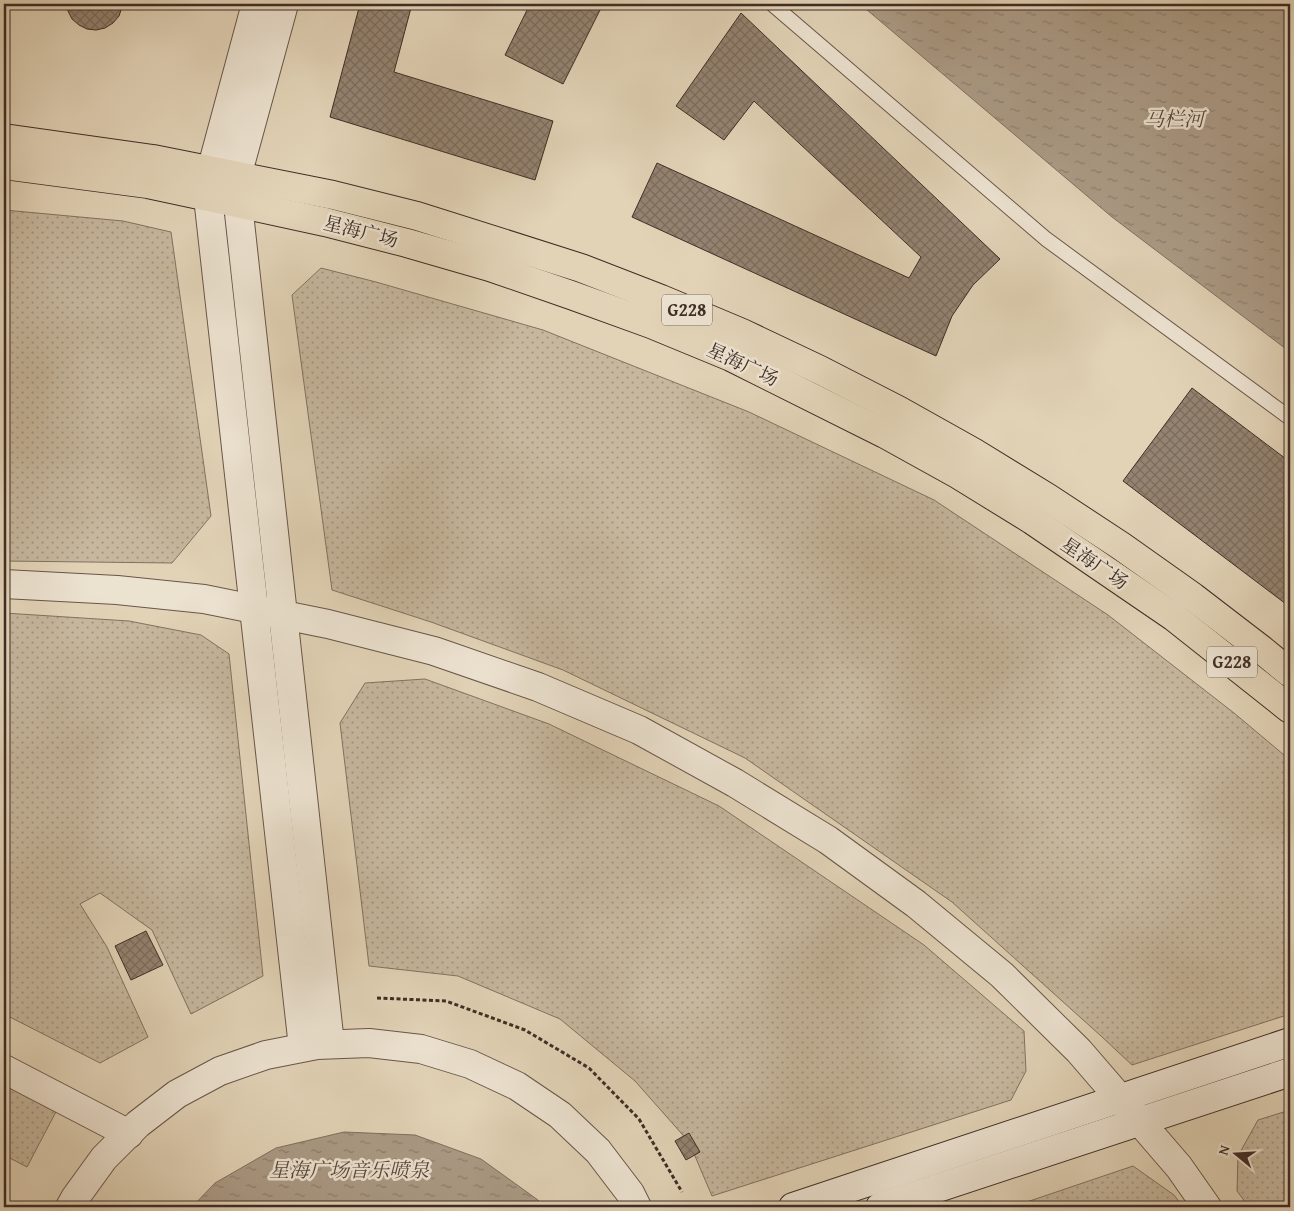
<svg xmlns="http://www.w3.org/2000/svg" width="1294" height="1211" font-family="'Gentium Book Plus','Noto Serif SC',serif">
	<defs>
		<pattern id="grass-dots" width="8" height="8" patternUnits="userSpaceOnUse" patternTransform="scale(1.25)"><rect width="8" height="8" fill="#c6b79e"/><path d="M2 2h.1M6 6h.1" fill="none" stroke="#a29581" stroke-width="1.8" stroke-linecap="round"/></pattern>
		<pattern id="water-ripples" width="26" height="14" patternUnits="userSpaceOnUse" patternTransform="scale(1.25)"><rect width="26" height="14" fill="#ab9b86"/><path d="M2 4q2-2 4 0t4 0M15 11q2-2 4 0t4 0" fill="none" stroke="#8d7f6d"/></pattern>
		<pattern id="building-cross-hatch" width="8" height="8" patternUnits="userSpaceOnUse" patternTransform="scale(1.25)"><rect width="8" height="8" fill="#948371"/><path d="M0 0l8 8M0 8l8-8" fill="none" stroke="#7a6c5d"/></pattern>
	</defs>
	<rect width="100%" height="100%" fill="#e2d3b7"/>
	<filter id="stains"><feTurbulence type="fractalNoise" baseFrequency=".004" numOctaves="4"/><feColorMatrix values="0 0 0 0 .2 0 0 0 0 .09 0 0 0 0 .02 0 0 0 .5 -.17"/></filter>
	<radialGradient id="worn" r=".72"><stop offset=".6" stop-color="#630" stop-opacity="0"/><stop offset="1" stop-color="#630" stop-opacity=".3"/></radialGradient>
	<g fill="url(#grass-dots)" stroke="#827262">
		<polygon points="4,210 123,221 171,232 211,516 172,563 4,561"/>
		<polygon points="321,268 376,282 543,330 749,412 934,500 1108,615 1234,713 1290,760 1290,1014 1132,1065 1101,1036 952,902 745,758 563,670 431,622 332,590 292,295"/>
		<polygon points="4,613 129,621 201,635 229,654 263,976 191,1014 152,930 100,893 80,904 107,947 148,1037 100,1063 4,1014"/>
		<polygon points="425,679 549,724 719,806 924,945 1024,1031 1026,1071 1011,1100 712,1196 689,1142 635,1081 560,1019 458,976 369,966 340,723 365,683"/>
		<polygon points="4,1078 59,1106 27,1167 4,1155"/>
		<polygon points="1290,1110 1290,1207 1249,1207 1237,1191 1238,1156 1258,1120"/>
		<polygon points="1133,1166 1174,1195 1183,1207 1012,1207"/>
	</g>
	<g fill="url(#water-ripples)" stroke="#806f60">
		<polygon points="860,4 1290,4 1290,352 1112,217"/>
		<polygon points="344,1132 415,1135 481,1159 538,1200 543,1207 192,1207 215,1183 276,1148"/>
	</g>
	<g fill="url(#building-cross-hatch)" stroke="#3f2d26">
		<polygon points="67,4 122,4 122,7 119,16 113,23 105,28 96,30 87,29 79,25 72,19 68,11"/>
		<polygon points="360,4 412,4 394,72 553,121 535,180 330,117"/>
		<polygon points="530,4 603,4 563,84 505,55"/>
		<polygon points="741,13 1000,259 973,285 952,316 936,356 632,217 657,163 909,278 921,257 754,101 724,140 676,106"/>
		<polygon points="1192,388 1290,462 1290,607 1123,481"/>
		<polygon points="146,931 163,965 131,980 115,946"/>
		<polygon points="689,1133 700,1152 686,1160 675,1141"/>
	</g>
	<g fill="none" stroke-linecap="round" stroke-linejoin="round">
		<defs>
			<polyline id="service" points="772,4 1046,239 1290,418"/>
			<g id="tertiary">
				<polyline points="256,4 211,171 208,197 303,1047"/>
				<polyline points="284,4 237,176 238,204 330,1044"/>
				<polyline points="4,584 117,590 204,599 328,624 434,651 538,687 639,730 735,783 828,840 916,904 1002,975 1079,1051 1179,1167 1207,1207"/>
				<polyline points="4,1069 129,1134"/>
				<polyline points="70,1207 75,1198 104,1158 138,1124 177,1094 220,1071 266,1055 317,1045 369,1043 421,1049 470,1064 517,1086 560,1115 598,1151 630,1193 637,1207"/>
			</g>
			<g id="secondary">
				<polyline points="793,1207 1290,1042"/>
				<polyline points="880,1207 1290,1072"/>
			</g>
			<g id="trunk">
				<polyline points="4,138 153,159 333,195 417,216 581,268 661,299 742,333 820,370 898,410 973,452 1048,498 1121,546 1193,597 1262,650 1290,673"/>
				<polyline points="4,165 148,184 325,222 407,243 490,267 571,295 651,324 731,357 885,434 959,475 1032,520 1174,617 1290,709"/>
			</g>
		</defs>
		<use href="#service" stroke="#68564a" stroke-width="16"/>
		<use href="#tertiary" stroke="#68564a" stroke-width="30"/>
		<use href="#secondary" stroke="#3f2d26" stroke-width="30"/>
		<use href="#trunk" stroke="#3f2d26" stroke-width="30"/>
		<polyline stroke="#3f2d26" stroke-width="3" stroke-dasharray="4 2.5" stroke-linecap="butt" points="377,998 446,1001 525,1030 589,1068 639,1119 682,1192"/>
		<use href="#service" stroke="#ece2d0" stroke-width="14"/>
		<use href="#tertiary" stroke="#ece2d0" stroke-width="28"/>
		<use href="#secondary" stroke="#ece2d0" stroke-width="28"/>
		<use href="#trunk" stroke="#e2d3b7" stroke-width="28"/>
	</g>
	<g text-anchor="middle" stroke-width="5" stroke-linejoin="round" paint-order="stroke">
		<g fill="#ece2d0" stroke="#736359" stroke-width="1">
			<rect x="662" y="294.5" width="50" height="31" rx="4"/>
			<rect x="1207" y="646.5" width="50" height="31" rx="4"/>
		</g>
		<g font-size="18" font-weight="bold" fill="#3f2d26">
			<text x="687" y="316">G228</text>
			<text x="1232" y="668">G228</text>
		</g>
		<g font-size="19" fill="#3f2d26" stroke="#ece2d0">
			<text transform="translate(361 231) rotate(14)" y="7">星海广场</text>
			<text transform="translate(743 364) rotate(25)" y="7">星海广场</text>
			<text transform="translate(1095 563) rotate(34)" y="7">星海广场</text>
		</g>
		<g font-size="20" font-style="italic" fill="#5a483e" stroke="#ece2d0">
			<text x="1174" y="126">马栏河</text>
			<text x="349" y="1177">星海广场音乐喷泉</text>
		</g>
	</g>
	<rect width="1294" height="1211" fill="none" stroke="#e2d3b7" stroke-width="20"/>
	<rect x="5" y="5" width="1284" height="1201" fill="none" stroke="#3f2d26" stroke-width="2.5"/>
	<rect x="10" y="10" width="1274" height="1191" fill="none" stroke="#3f2d26"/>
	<g transform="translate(1236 1154) rotate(288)" stroke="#ece2d0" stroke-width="4" paint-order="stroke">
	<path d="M0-4L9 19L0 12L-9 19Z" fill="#3f2d26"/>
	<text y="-8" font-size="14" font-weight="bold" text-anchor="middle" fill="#3f2d26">N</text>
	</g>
	<rect width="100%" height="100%" filter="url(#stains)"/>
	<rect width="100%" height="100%" fill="url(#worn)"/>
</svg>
